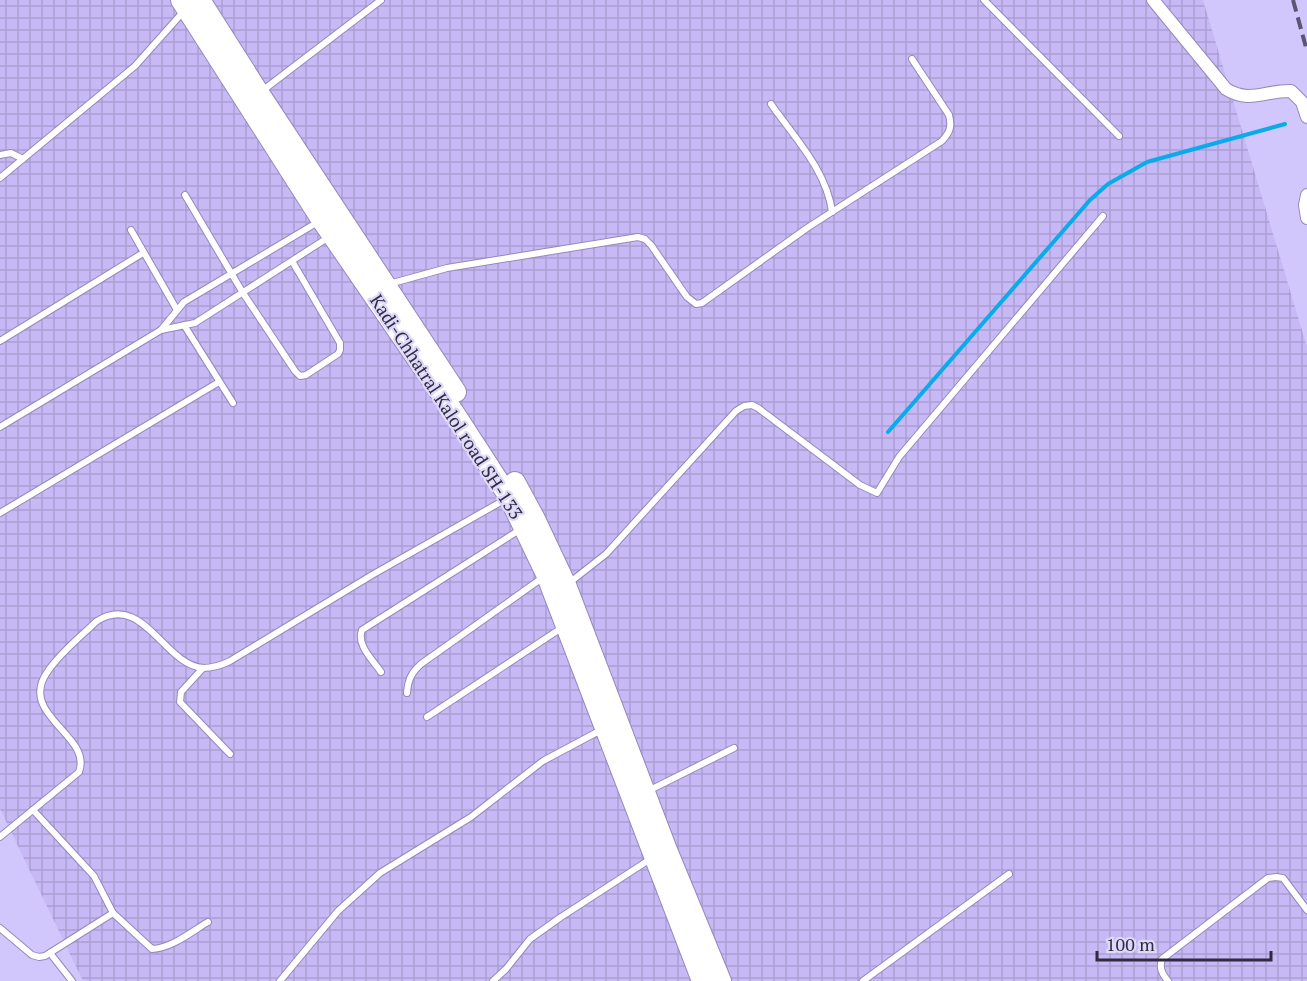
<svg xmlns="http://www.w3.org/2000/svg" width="1307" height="981" font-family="'PT Serif',serif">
	<defs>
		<pattern id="industrial-grid" width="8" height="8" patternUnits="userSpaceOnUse" patternTransform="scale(1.5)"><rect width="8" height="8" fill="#c6b9f6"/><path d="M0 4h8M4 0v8" fill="none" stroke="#aa9fd4"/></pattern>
	</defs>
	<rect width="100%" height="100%" fill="#d2c7fd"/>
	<polygon fill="url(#industrial-grid)" points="0,0 1203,0 1307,347 1307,981 83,981 0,809"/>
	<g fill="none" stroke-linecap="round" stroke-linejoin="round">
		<polyline stroke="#0aabeb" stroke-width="4" points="888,432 1090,200 1108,184 1147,162 1285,124"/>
		<defs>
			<g id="service">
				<polyline points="984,0 1119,136"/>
				<polyline points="262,91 381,0"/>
				<path d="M771,104C794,137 827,171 832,212"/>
				<polyline points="0,155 11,153 23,159"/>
				<polyline points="0,178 135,66 184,11"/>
				<polyline points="185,195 243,293 295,371 300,376 306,375 338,354 340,350 340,343 292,261"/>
				<polyline points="131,230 177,310"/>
				<path d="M389,284L447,268L638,237L645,239L651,245L687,297L696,304L702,303L807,228L942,141C950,132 952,127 949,115L912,59"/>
				<polyline points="184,325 233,403"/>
				<polyline points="161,330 195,323 329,237"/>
				<polyline points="0,341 143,253"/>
				<polyline points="0,427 161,330 184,302 318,222"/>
				<polyline points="0,513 219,382"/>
				<polyline points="569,583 606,554 736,411 744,406 752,405 758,408 860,485 877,493 899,457 1103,216"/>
				<polyline points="203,668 181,692 180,702 230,754"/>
				<path d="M381,672C373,660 356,645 362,630L521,529"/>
				<path d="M407,693C408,680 411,673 421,664L545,576"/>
				<polyline points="427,717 563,627"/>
				<polyline points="648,791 734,748"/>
				<path d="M33,810L94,876L113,913L152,949C172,948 191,932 208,922"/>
				<path d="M0,837L79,772C93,735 16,715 48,671C60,653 81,636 97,621C143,592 164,665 203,668C213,668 222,665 230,661L372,575L506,499"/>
				<polyline points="0,928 32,955 39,957 45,956 113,913"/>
				<polyline points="50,953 72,981"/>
				<polyline points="280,981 338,911 380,873 471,817 543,761 603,729"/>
				<polyline points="493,981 506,969 530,939 561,917 652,858"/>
				<polyline points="863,981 1009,874"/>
				<path d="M1168,981C1162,974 1159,968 1162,959L1268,878L1276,877L1283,878L1307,910"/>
			</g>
			<g id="minor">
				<path d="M1153,0L1226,89C1250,104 1266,90 1291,91L1302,102L1307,117"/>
				<polyline points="1307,195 1305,205 1307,218"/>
			</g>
			<g id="primary">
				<polyline points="181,0 321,219 457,417 509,497 546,574 702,981"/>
				<polyline points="200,0 259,93 456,392"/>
				<polyline points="515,482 535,519 566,585 667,850 721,981"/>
			</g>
		</defs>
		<use href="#service" stroke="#9589bc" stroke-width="8"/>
		<use href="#minor" stroke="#9589bc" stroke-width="14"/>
		<use href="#primary" stroke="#9589bc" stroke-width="22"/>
		<use href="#service" stroke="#fff" stroke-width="6"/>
		<use href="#minor" stroke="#fff" stroke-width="12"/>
		<use href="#primary" stroke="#fff" stroke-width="20"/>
		<polyline stroke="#5c5573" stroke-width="4" stroke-dasharray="12 6" stroke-linecap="butt" points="1293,0 1307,51"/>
	</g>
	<g text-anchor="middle" stroke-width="4.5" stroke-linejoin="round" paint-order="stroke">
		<g font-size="18" fill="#2f2a3f" stroke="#ded8f9">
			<text transform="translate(446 407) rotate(57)" y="6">Kadi-Chhatral Kalol road SH-133</text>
		</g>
	</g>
	<path d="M1097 951v9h174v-9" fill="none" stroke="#2f2a3f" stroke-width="3"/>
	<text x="1106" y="951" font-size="18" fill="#2f2a3f" stroke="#ded8f9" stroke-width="4.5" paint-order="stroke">100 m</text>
</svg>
